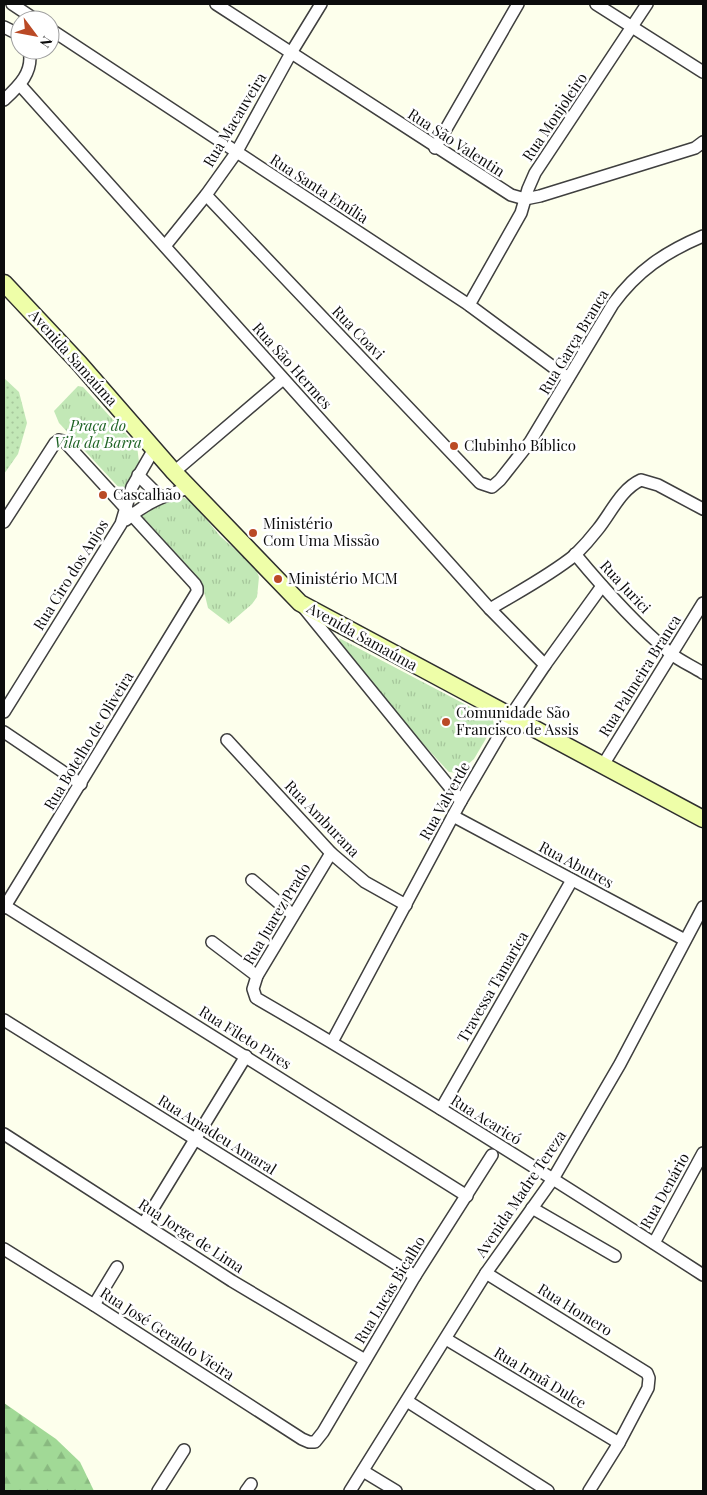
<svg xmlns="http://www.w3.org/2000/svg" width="707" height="1495" font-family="'Playfair Display',serif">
	<defs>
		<pattern id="grass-dots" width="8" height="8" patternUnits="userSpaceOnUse" patternTransform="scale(1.25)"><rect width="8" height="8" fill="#c2e8b6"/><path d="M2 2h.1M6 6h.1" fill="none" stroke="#a6c69b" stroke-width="1.8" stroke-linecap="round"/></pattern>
		<pattern id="forest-firs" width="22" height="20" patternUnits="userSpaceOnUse" patternTransform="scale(1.25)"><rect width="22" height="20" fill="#a1d996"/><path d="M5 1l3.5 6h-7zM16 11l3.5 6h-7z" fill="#89b980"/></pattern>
		<pattern id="park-tufts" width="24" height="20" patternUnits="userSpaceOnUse" patternTransform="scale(1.25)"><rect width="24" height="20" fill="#c2e8b6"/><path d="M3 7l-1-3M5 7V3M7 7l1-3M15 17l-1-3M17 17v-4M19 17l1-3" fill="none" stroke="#a6c69b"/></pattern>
	</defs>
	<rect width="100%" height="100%" fill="#fdffec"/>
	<polygon fill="url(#grass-dots)" points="4,378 19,392 27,423 18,454 4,474"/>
	<polygon fill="url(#forest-firs)" points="4,1403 56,1439 80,1462 94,1491 4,1491"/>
	<g fill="url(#park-tufts)">
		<polygon points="78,386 83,387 137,446 139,462 123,492 59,423 54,411"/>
		<polygon points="170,497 183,497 193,503 220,536 255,567 259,577 257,597 252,604 229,624 208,608 203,587 185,563 142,516 158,503"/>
		<polygon points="339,638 493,719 494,725 474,759 458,773 449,772 366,682 341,647"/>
	</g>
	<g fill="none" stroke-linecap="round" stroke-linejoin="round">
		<defs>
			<g id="street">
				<polyline points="12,4 36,20"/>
				<polyline points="216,4 511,195 525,199 540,196 695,148 703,142"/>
				<polyline points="596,4 703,72"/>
				<polyline points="4,27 20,35"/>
				<polyline points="50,29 469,305 568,378"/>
				<polyline points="20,85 490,609 545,665"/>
				<path d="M4,100C19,86 34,72 29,50"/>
				<polyline points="435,148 518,4"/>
				<path d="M206,195L480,483L492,487L500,480L530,442L613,304C637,271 665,252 703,236"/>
				<polyline points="165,246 206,195 236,153 291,53 321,4"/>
				<polyline points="469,305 521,213 528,189 535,173 647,4"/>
				<polyline points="174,472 283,379"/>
				<polyline points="138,475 160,497"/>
				<path d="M126,520C145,503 165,495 189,488"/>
				<polyline points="4,522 55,443 59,440 64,441 195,584 197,588 197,592 4,908"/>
				<path d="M575,554C604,589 635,624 670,653C680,661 692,666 703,673"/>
				<polyline points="304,608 461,801"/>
				<path d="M490,609C518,592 549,576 575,555C583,547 591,538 598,529C611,513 621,489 641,480L658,485L703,509"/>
				<polyline points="4,712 121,524 132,487 154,449"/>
				<polyline points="4,732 81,784"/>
				<polyline points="227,740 331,853 365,882 406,905"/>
				<polyline points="603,765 703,603"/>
				<polyline points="453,816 685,940"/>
				<path d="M331,853L257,976L253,989L256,998C408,1086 556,1180 703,1275"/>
				<polyline points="252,880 293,915"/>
				<polyline points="5,906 467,1196"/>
				<polyline points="212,942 257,976"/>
				<polyline points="4,1020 415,1276"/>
				<polyline points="332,1042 461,801 510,717 545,665 602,586"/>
				<polyline points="441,1109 572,880"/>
				<polyline points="4,1134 232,1281 365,1360"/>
				<polyline points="532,1208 615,1256"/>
				<polyline points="144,1223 246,1056"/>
				<polyline points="654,1243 703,1153"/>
				<polyline points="4,1249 94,1305 302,1439 309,1442 315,1442 323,1432 415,1276 492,1155"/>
				<polyline points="486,1273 647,1373 649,1378 648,1388 619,1443 589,1491"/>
				<polyline points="94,1305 117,1267"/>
				<polyline points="446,1339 619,1443"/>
				<polyline points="407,1401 548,1491"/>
				<polyline points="363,1471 396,1491"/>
				<polyline points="158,1491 184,1450"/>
				<polyline points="246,1491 251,1484"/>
				<polyline points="350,1491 486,1273 553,1179 620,1064 703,907"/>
			</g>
			<polyline id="secondary" points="4,283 79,363 174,472 300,603 703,819"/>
		</defs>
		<use href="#street" stroke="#3f3f3f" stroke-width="14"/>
		<use href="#secondary" stroke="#2e2e2e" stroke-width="19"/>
		<use href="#street" stroke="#fff" stroke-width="11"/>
		<use href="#secondary" stroke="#eefea8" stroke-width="16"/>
	</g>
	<g fill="#ba4a26" stroke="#fff" stroke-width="2">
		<circle cx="454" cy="446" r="5"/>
		<circle cx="103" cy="495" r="5"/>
		<circle cx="253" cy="533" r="5"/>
		<circle cx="278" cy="579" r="5"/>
		<circle cx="446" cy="722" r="5"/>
	</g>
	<g text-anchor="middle" stroke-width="5" stroke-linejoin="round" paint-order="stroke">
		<g font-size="15" fill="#0c0c0c" stroke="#fff">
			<text transform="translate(555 117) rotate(-56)" y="5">Rua Monjoleiro</text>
			<text transform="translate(235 120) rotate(-59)" y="5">Rua Macauveira</text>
			<text transform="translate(456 143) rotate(33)" y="5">Rua São Valentin</text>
			<text transform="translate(319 189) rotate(33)" y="5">Rua Santa Emília</text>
			<text transform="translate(358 333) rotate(46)" y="5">Rua Coavi</text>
			<text transform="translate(574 342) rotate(-59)" y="5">Rua Garça Branca</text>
			<text transform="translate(73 358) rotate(48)" y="5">Avenida Samaúma</text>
			<text transform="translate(292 366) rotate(48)" y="5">Rua São Hermes</text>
			<text transform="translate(71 575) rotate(-58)" y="5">Rua Ciro dos Anjos</text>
			<text transform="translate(625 587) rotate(47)" y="5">Rua Jurici</text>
			<text transform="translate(362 637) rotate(29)" y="5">Avenida Samaúma</text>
			<text transform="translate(640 676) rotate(-58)" y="5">Rua Palmeira Branca</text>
			<text transform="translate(89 741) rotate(-59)" y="5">Rua Botelho de Oliveira</text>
			<text transform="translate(445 801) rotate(-61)" y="5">Rua Valverde</text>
			<text transform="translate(322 819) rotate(46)" y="5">Rua Amburana</text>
			<text transform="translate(576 865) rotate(28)" y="5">Rua Abutres</text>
			<text transform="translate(277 914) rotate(-59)" y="5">Rua Juarez Prado</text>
			<text transform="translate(493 987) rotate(-60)" y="5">Travessa Tamarica</text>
			<text transform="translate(245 1038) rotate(32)" y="5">Rua Fileto Pires</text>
			<text transform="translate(486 1120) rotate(32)" y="5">Rua Acaricó</text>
			<text transform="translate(217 1135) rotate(32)" y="5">Rua Amadeu Amaral</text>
			<text transform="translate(665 1191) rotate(-61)" y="5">Rua Denário</text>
			<text transform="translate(521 1194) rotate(-56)" y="5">Avenida Madre Tereza</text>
			<text transform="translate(191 1236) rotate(33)" y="5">Rua Jorge de Lima</text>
			<text transform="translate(390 1290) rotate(-59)" y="5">Rua Lucas Bicalho</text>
			<text transform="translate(575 1310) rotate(32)" y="5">Rua Homero</text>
			<text transform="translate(167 1334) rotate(33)" y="5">Rua José Geraldo Vieira</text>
			<text transform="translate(540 1378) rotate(31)" y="5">Rua Irmã Dulce</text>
		</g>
		<g font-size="15" font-style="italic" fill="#1e6324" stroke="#fff">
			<text x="98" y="431">Praça do<tspan x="98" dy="17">Vila da Barra</tspan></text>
		</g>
		<g font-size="15" fill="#0c0c0c" stroke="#fff" text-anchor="start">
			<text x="464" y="451">Clubinho Bíblico</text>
			<text x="113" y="500">Cascalhão</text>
			<text x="263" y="529">Ministério<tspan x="263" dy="17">Com Uma Missão</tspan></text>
			<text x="288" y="584">Ministério MCM</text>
			<text x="456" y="718">Comunidade São<tspan x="456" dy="17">Francisco de Assis</tspan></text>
		</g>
	</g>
	<rect width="707" height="1495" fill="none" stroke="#0c0c0c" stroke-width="10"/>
	<g transform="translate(35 35) rotate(122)"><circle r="24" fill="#ffffff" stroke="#9e9e9e"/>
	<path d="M0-4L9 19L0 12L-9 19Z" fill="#ba4a26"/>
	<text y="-8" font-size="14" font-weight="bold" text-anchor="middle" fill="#0c0c0c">N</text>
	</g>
</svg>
